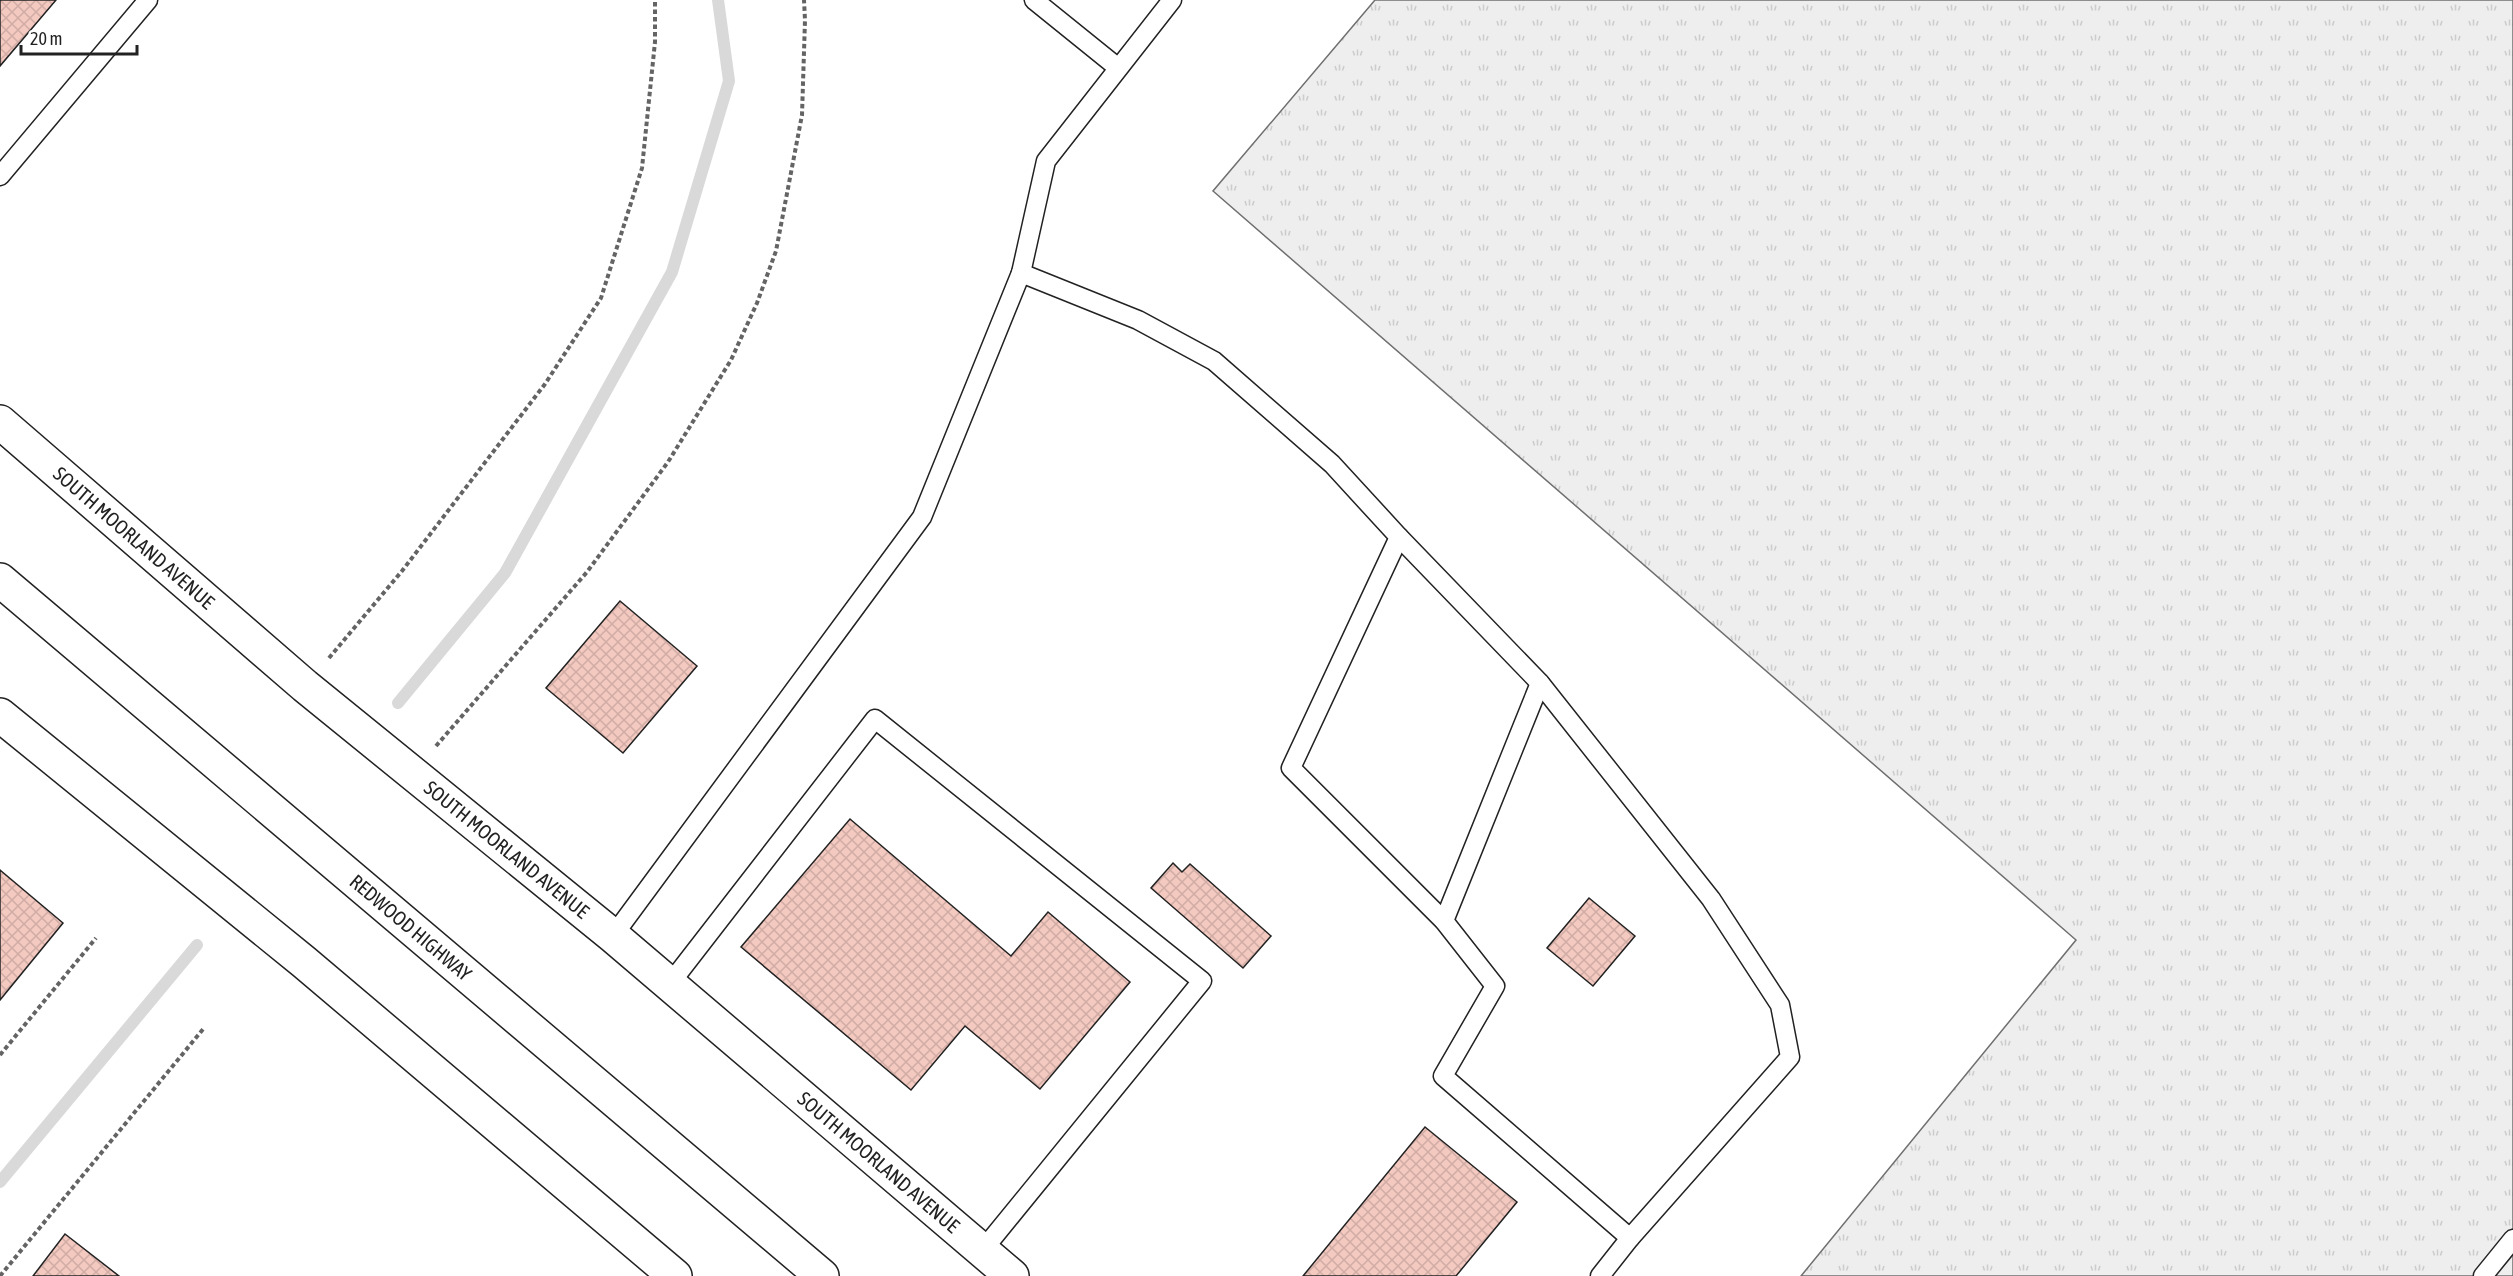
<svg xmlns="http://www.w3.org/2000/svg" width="2513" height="1276" font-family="'Asap Condensed',sans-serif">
	<defs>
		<pattern id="grass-tufts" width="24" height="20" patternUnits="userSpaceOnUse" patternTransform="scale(1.5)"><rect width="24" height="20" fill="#eee"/><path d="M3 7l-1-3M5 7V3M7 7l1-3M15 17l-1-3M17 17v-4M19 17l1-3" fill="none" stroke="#ccc"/></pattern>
		<pattern id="building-cross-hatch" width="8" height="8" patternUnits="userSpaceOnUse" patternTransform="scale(1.5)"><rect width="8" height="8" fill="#f3c9c0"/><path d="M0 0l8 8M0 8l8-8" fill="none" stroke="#d0aca5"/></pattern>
	</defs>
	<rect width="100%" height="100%" fill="#fff"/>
	<polygon fill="url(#grass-tufts)" stroke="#6f6f6f" stroke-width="1.5" points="1375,0 2513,0 2513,1276 1801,1276 2076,940 1213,191"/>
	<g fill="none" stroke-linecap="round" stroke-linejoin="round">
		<g stroke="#d9d9d9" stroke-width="12">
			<polyline points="398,703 505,573 672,272 729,81 718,0"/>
			<polyline points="0,1182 197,945"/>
		</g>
	</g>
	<g fill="url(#building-cross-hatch)" stroke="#222" stroke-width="1.5">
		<polygon points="0,0 56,0 0,66"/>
		<polygon points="620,601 697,666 623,753 546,688"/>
		<polygon points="850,819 1011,956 1048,912 1130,982 1040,1089 965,1026 911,1090 741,947"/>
		<polygon points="1173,863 1182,872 1190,864 1271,936 1243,968 1151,888"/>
		<polygon points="0,870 63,923 0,1000"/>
		<polygon points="1589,898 1635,936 1593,986 1547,948"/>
		<polygon points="1425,1127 1517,1202 1456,1276 1303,1276"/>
		<polygon points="65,1234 119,1276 33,1276"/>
	</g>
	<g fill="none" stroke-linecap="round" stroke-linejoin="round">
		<defs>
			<g id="service">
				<polyline points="1034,0 1117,67"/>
				<polyline points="0,176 148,0"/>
				<polyline points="1021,273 1046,161 1172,0"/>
				<polyline points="1399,537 1540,683 1711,899 1780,1005 1790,1057 1630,1238"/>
				<polyline points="1444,921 1540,683"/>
				<polyline points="613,936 922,517 1021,273 1138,320 1214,361 1332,464 1399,537 1291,768 1444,921 1495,986 1443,1076 1630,1238 1600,1276"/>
				<polyline points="669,985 875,719 1202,981 982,1251"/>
				<polyline points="2483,1276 2513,1239"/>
			</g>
			<g id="minor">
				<path id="s1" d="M0,422L305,686L613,936L1012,1276"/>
			</g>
			<g id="motorway">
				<path id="s2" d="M0,580L822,1276"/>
				<polyline points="0,715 304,962 675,1276"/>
			</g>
		</defs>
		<use href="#service" stroke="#222" stroke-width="21"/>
		<use href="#minor" stroke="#222" stroke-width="36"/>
		<use href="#motorway" stroke="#222" stroke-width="36"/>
		<g stroke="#646464" stroke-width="4" stroke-dasharray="4.5 3" stroke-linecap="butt">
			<polyline points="329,658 402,571 545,384 601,298 642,168 655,42 655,0"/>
			<polyline points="436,746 587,572 668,462 731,360 757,303 776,251 802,115 805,20 804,0"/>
			<polyline points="0,1055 96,938"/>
			<polyline points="0,1276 204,1028"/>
		</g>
		<use href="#service" stroke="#fff" stroke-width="18"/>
		<use href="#minor" stroke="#fff" stroke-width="33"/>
		<use href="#motorway" stroke="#fff" stroke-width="33"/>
	</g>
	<g text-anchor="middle" stroke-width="4.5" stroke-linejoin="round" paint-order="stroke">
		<g font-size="20" fill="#222" stroke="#fff">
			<text dy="7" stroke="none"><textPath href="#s1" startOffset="177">SOUTH MOORLAND AVENUE</textPath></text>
			<text dy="7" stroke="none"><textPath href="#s1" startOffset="663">SOUTH MOORLAND AVENUE</textPath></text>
			<text dy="7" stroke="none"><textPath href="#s2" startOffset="538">REDWOOD HIGHWAY</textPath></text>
			<text dy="7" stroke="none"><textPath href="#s1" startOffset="1149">SOUTH MOORLAND AVENUE</textPath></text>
		</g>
	</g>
	<path d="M21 45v9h116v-9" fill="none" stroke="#222222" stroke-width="3"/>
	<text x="30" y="45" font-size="18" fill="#222222" stroke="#ffffff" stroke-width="4.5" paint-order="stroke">20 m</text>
</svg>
